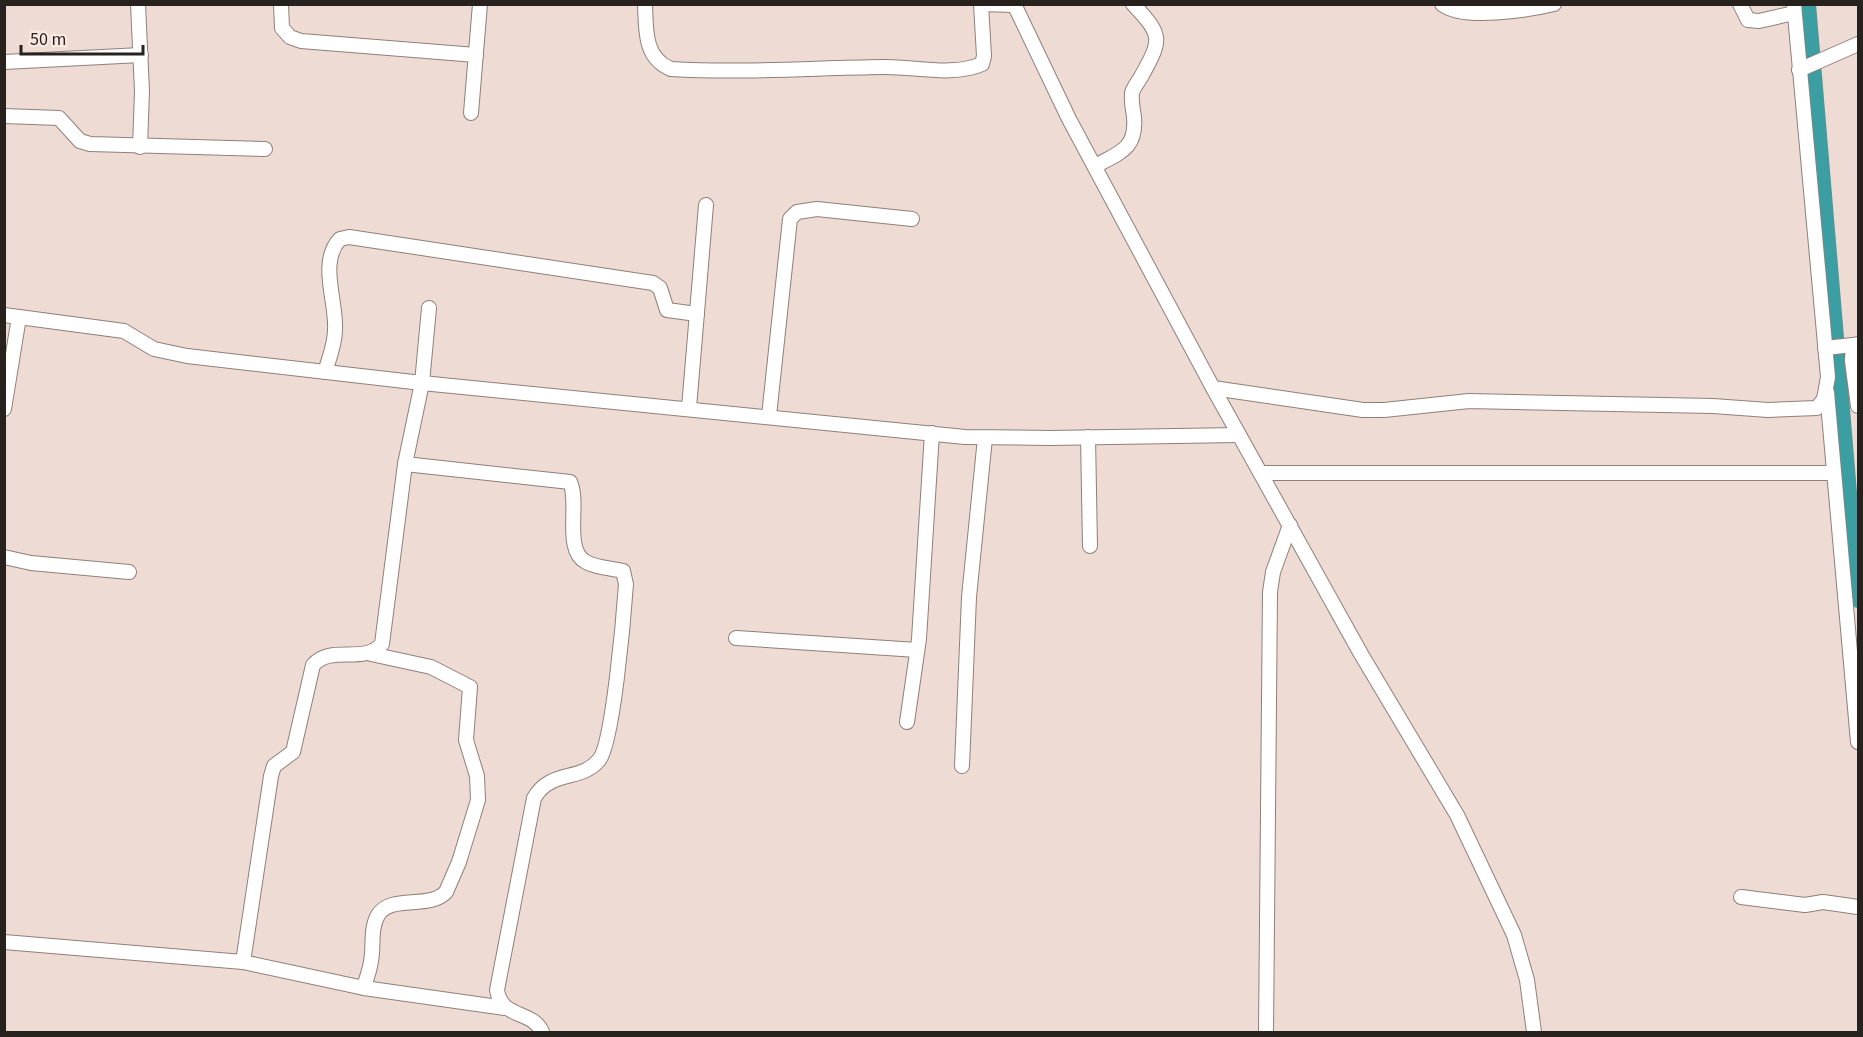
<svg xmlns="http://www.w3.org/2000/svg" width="1863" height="1037" font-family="'Source Sans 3',sans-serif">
	<rect width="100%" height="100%" fill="#eddbd4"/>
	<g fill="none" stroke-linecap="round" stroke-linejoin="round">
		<polyline stroke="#3b9ea2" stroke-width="16" points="1808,4 1858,600"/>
		<defs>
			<g id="street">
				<polyline points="138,4 142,91 140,147"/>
				<polyline points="281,4 282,28 290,37 301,41 476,55"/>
				<path d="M645,4C646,30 644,58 671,69C741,73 812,68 882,67C913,66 952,77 982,64L984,56L981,4"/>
				<polyline points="981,4 1014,5"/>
				<polyline points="1014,4 1069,119 1213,388 1361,654 1457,815 1514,935 1527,980 1534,1032"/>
				<path d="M1442,4C1463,21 1529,10 1554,4"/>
				<polyline points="1740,4 1748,20 1759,21 1794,13"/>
				<polyline points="4,62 141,55"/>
				<polyline points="1799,70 1858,44"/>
				<polyline points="471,113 480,4"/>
				<polyline points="4,116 59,118 80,141 90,144 265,149"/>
				<path d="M1095,166C1119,153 1137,149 1134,117C1133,109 1131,101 1132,93C1133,88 1138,82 1141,77C1162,39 1163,36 1133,4"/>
				<polyline points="4,315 124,331 154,349 187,356 422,383 965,437 1050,438 1239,435"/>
				<polyline points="1858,344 1853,345 1852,361 1858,406"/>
				<polyline points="1825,348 1853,345"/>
				<path d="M325,372C329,359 335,344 335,330C337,302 318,262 340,239L349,237L653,283L660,288L667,310L697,314"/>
				<polyline points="1213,388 1363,410 1384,410 1469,401 1713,406 1768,410 1817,408 1824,399 1828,377 1794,4"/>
				<polyline points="1827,392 1858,742"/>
				<polyline points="689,408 706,205"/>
				<polyline points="4,409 19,317"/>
				<polyline points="769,416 790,219 797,212 817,209 912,219"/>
				<polyline points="1088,437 1090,546"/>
				<path d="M405,464L570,482C580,503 563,550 586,562C597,568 611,568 623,571L626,584C624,613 613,744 599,760C581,782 551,769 534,798L497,990C501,1019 533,1010 542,1032"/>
				<polyline points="1261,473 1834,473"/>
				<polyline points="4,557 31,563 129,572"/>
				<polyline points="736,638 917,650"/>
				<polyline points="907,722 919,639 932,433"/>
				<polyline points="962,766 969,597 985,438"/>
				<polyline points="1741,897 1805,905 1823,902 1858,907"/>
				<polyline points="4,942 243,962 364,988 505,1008"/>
				<path d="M243,962L271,776L274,766L293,752L313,665C332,644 363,665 382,644L405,464L422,383L429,308"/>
				<path d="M364,988C366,979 370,970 371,961C374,946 370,929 378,915C391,894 429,910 446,892L459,862L478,800L477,776L466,740L470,687L431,667L371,654"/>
				<polyline points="1266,1032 1270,592 1273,572 1290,525"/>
			</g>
		</defs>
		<use href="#street" stroke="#907f79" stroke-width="16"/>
		<use href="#street" stroke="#fff" stroke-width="14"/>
	</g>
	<rect width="1863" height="1037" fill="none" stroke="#28221f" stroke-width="12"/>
	<path d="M21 45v9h122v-9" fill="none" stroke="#28221f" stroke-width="3"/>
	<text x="30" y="45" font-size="18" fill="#28221f" stroke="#fbe8e1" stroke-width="4.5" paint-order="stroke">50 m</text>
</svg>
